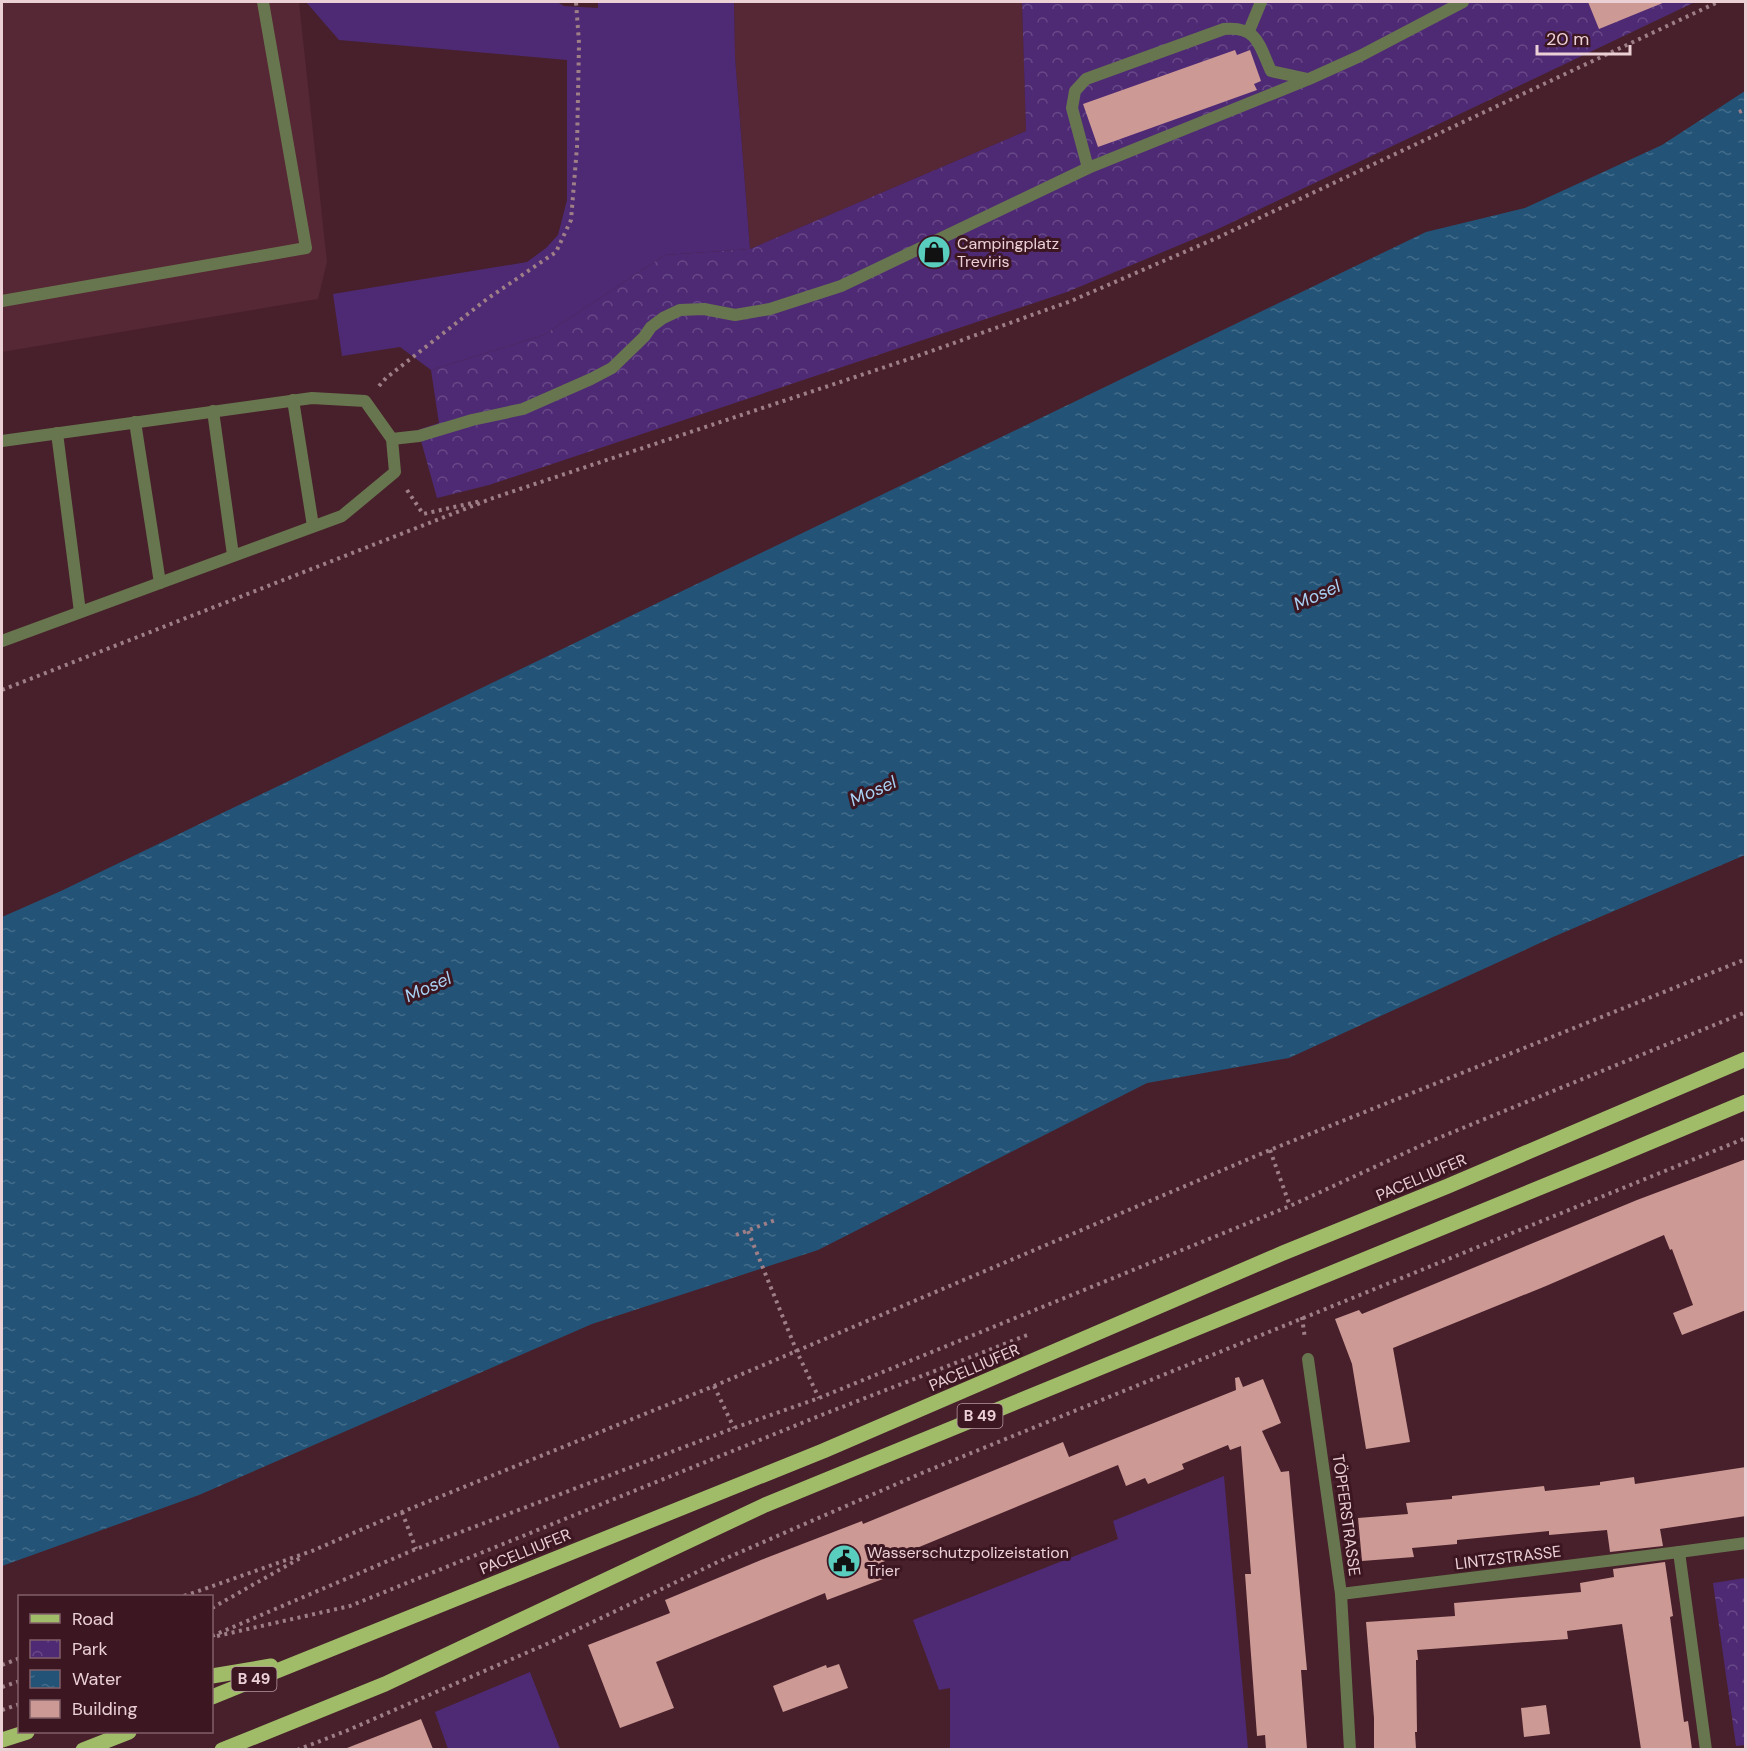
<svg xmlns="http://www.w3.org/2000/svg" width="1747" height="1751" font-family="'DM Sans',sans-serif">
	<defs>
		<pattern id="park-crowns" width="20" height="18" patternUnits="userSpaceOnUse" patternTransform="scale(1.5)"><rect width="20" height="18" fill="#4e2a74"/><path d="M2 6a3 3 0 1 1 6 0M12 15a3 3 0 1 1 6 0" fill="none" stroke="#684887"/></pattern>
		<pattern id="water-ripples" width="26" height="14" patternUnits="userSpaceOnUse" patternTransform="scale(1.5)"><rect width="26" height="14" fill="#235478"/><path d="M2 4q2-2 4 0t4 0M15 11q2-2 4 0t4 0" fill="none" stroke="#436c8a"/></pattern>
	</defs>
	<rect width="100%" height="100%" fill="#47202b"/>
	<g fill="#562734">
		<polygon points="2,2 299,2 327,262 318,299 2,352"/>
		<polygon points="734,2 1022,2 1026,131 750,249 735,57"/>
	</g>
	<g fill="#4e2a74">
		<polygon points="306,2 557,2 564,6 598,8 598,2 734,2 735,57 750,249 665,255 544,335 431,370 400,347 342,356 333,294 527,262 546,248 558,235 567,200 567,60 339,40"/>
		<polygon points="1224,1476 1248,1749 950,1749 950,1688 939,1690 913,1620 1118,1539 1113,1521"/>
		<polygon points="530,1672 560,1749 448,1749 435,1712"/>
	</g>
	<g fill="url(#park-crowns)">
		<polygon points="1022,2 1695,2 1218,229 1067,292 489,485 437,498 418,430 439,423 431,370 544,335 665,255 750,249 1026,131"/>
		<polygon points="1745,1578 1745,1745 1736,1746 1713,1583"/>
	</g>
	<polygon fill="url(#water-ripples)" points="1745,91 1745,855 1553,937 1289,1058 1147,1083 818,1250 592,1324 199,1495 2,1566 2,917 61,891 1426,232 1525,208 1662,145"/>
	<g fill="#cc9995">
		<polygon points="1588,2 1665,2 1599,29"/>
		<polygon points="1235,50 1237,55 1250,50 1261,81 1254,84 1257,90 1098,147 1083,104"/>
		<polygon points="1746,1159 1746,1310 1682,1335 1673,1313 1693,1305 1672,1249 1670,1250 1664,1235 1546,1286 1393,1348 1410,1442 1366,1449 1352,1364 1335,1319 1359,1310 1362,1314 1637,1200"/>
		<polygon points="1239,1377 1243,1387 1263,1379 1281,1423 1262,1431 1281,1472 1289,1471 1307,1670 1301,1670 1307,1749 1266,1749 1265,1735 1257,1736 1245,1574 1251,1574 1241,1446 1230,1450 1228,1445 1182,1464 1184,1469 1148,1484 1145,1478 1126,1486 1118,1465 878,1564 883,1579 827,1600 825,1593 656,1662 674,1708 620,1728 588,1645 670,1613 665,1600 766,1558 862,1521 863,1524 1063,1442 1069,1457 1236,1390 1235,1378"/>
		<polygon points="1746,1467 1746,1516 1660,1529 1663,1546 1610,1552 1607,1530 1549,1535 1549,1531 1457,1540 1457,1544 1412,1548 1414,1557 1362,1561 1358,1518 1408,1514 1406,1503 1452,1499 1452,1496 1544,1486 1545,1491 1600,1485 1600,1482 1634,1477 1635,1484"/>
		<polygon points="1665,1562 1673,1616 1670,1617 1684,1722 1688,1721 1692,1749 1641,1749 1622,1624 1567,1631 1568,1639 1417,1650 1418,1660 1416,1660 1417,1732 1415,1732 1416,1749 1374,1749 1374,1718 1366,1622 1455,1616 1454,1603 1581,1592 1580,1583 1614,1577 1613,1569"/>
		<polygon points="839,1664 848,1688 783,1712 773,1686 826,1665 827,1668"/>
		<polygon points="1546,1705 1550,1734 1524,1737 1521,1708"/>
		<polygon points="421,1719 433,1749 347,1749 347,1748"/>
	</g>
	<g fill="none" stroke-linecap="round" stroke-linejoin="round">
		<g stroke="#9f7f87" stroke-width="4" stroke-dasharray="3 4.5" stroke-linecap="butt">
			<polyline points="1739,112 1746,109"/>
			<polyline points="379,386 386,378 487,299 556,252 571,220 577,147 579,43 576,2"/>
			<polyline points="407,490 423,514 481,501"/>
			<polyline points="2,690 493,498 912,358 1071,301 1219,237 1718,2"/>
			<polyline points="1270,1150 1290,1206"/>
			<polyline points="748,1231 797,1352 819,1398"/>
			<polyline points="736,1235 778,1219"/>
			<polyline points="1302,1317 1305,1339"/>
			<polyline points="714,1386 734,1428"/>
			<polyline points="402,1512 416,1549"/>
			<polyline points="184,1596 312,1551 402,1512 714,1386 1270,1150 1746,959"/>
			<polyline points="212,1608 302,1557"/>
			<polyline points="212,1636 416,1549 734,1428 819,1398 1290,1206 1431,1141 1746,1012"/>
			<polyline points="217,1636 350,1606 824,1414 1030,1334"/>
			<polyline points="2,1665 20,1658"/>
			<polyline points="2,1687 20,1681"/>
			<polyline points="2,1710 20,1704"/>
			<polyline points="297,1750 346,1731 549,1643 722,1560 922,1473 1746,1138"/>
		</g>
		<g stroke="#68764f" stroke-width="12">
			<polyline points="1249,31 1261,2"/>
			<path d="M1088,168L1072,108L1075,91L1086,79L1224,29C1258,26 1259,45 1271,71L1308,79"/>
			<polyline points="2,301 306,248 263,2"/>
			<polyline points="293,400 313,526"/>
			<polyline points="213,411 233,555"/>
			<polyline points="135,422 160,583"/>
			<polyline points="57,433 80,612"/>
			<polyline points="392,439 419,436 472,420 523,409 591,379 612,368 644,337 651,327 663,318 680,310 704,309 735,315 770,309 841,286 1088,168 1309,79 1360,56 1463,2"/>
			<polyline points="2,441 312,398 365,401 392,439 395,472 342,516 2,641"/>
		</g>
		<g stroke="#68764f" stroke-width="12">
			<polyline points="1308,1359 1341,1594 1350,1750"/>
			<polyline points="1341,1594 1679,1552"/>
			<polyline points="1706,1750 1679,1552 1746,1543"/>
		</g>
		<g stroke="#a1bc69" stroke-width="15">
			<polyline points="212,1676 271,1666"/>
			<polyline points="212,1697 823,1451 1283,1253 1448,1186 1746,1059"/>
			<polyline points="2,1740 27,1732"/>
			<polyline points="83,1750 129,1732"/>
			<polyline points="222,1750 385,1684 765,1505 1605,1161 1746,1102"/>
		</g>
	</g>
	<defs>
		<symbol id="shop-disc" viewBox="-11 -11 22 22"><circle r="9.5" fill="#59cebf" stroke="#3c1621"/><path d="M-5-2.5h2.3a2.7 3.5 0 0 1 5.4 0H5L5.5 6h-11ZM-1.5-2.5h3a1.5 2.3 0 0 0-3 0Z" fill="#111"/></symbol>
		<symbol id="civic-disc" viewBox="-11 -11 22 22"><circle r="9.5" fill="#59cebf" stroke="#3c1621"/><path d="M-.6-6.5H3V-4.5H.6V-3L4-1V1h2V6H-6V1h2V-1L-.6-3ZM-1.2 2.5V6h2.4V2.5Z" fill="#111"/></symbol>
	</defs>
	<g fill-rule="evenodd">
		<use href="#shop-disc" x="915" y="233" width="38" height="38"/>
		<use href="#civic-disc" x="825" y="1542" width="38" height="38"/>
	</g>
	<g text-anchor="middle" stroke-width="6" stroke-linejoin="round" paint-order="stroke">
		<g fill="#3c1621" stroke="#b698a0" stroke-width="1.5">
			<rect x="957.5" y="1404" width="45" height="24" rx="4.5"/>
			<rect x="231.5" y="1667" width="45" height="24" rx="4.5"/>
		</g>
		<g font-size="15" font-weight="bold" fill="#ebd0d6">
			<text x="980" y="1421">B 49</text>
			<text x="254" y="1684">B 49</text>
		</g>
		<g font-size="16" fill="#ebd0d6" stroke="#3c1621" text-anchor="start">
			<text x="957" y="249">Campingplatz<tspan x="957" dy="18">Treviris</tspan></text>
			<text x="867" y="1558">Wasserschutzpolizeistation<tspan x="867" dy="18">Trier</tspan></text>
		</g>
		<g font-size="16" fill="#ebd0d6" stroke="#3c1621">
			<text transform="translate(1421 1177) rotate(-23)" y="6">PACELLIUFER</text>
			<text transform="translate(974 1367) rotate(-23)" y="6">PACELLIUFER</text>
			<text transform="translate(1347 1515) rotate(82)" y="6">TÖPFERSTRASSE</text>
			<text transform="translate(525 1551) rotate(-22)" y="6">PACELLIUFER</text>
			<text transform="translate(1508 1557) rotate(-7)" y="6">LINTZSTRASSE</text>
		</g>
		<g font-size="18" font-style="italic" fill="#a9d2f5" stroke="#3c1621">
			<text transform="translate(1317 595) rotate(-24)" y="6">Mosel</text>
			<text transform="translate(873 791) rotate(-24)" y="6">Mosel</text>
			<text transform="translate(428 987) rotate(-24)" y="6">Mosel</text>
		</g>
	</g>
	<rect width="1747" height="1751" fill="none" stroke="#ebd0d6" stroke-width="6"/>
	<rect x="18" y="1595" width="195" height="138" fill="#3c1621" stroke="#826069" stroke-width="1.5"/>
	<rect x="30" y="1614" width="30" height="9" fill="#a1bc69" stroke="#826069" stroke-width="1.5"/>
	<text x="72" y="1625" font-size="18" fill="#ebd0d6">Road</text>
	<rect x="30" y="1640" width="30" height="18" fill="url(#park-crowns)" stroke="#826069" stroke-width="1.5"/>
	<text x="72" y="1655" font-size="18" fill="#ebd0d6">Park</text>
	<rect x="30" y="1670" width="30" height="18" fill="url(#water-ripples)" stroke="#826069" stroke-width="1.5"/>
	<text x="72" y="1685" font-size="18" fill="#ebd0d6">Water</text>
	<rect x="30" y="1700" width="30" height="18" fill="#cc9995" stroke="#826069" stroke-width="1.5"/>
	<text x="72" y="1715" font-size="18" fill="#ebd0d6">Building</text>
	<path d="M1537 45v9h93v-9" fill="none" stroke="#ebd0d6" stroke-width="3"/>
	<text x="1546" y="45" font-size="18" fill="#ebd0d6" stroke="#3c1621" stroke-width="4.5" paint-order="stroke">20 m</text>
</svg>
